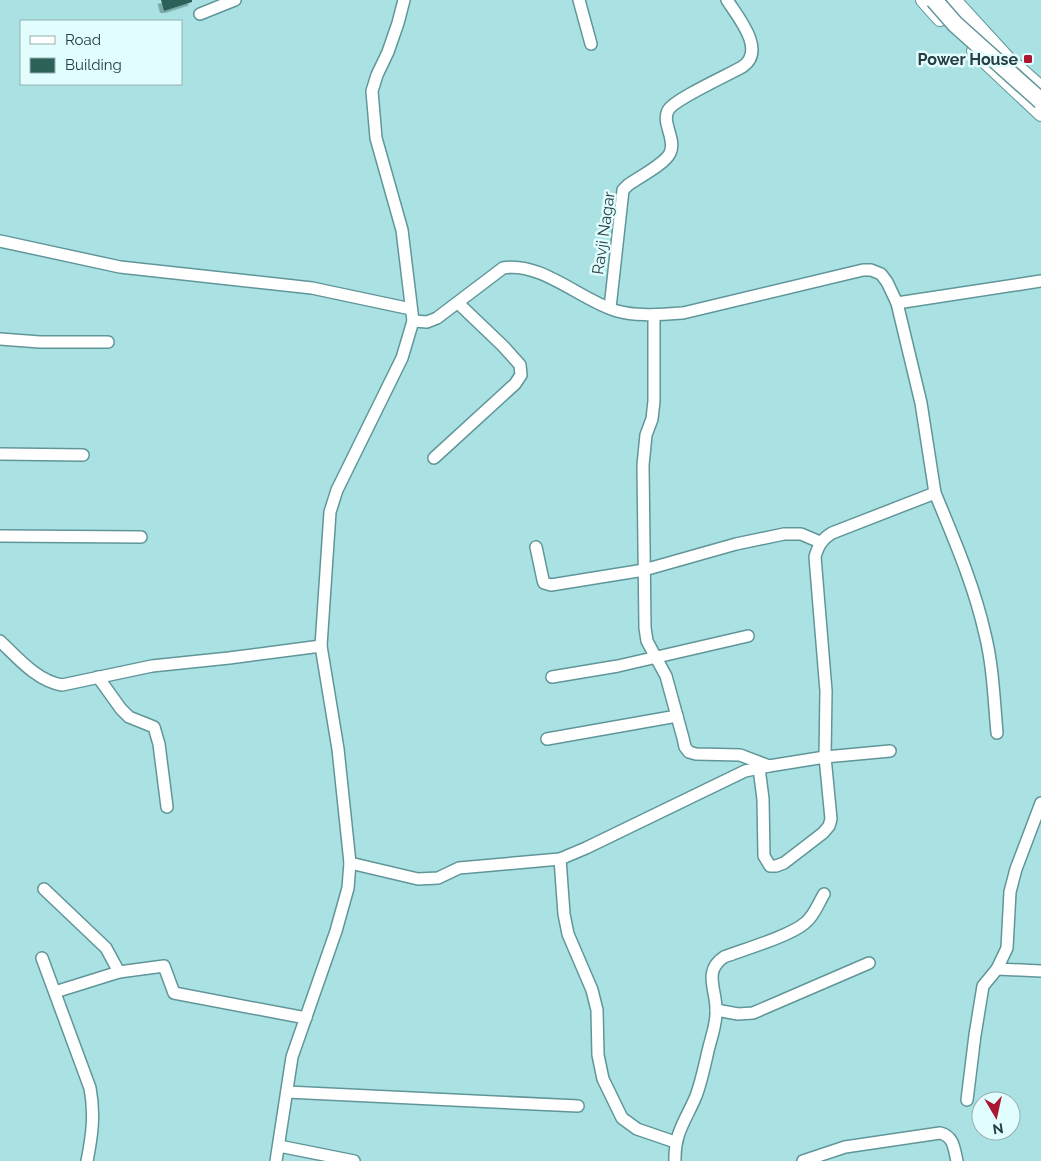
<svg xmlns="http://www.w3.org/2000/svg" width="1041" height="1161" font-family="Raleway,sans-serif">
	<defs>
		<filter id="shadow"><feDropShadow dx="-3.5" dy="3.5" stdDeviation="0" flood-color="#0004"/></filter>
	</defs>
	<rect width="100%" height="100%" fill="#aae2e4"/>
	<polygon fill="#2c6158" filter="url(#shadow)" points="161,0 192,0 192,2 164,11"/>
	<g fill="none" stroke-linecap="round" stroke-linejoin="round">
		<defs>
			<g id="minor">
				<polyline points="579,0 591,44"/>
				<polyline points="200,14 235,0"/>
				<polyline points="0,241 120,267 312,288 411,309"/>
				<polyline points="897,303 1041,281"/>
				<path d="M610,308L623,190L628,185C639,177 665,164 670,153C677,139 660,122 669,109C677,98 728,75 742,67C767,51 738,17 727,0"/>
				<polyline points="654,315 654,401 652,419 646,435 643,465 645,628 647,641 666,676 683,738 685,747 689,752 696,754 740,755 769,766"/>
				<polyline points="0,339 40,342 108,342"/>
				<polyline points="0,454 83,455"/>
				<polyline points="434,458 515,384 521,375 520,365 503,346 458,303"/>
				<path d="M935,493C954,539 974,585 985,634C993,666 994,700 997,733"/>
				<polyline points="0,536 141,537"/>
				<polyline points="536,547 543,580 544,583 551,585 644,570 736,544 784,534 801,534 820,542"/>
				<path d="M0,641C18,658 37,681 62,685L152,666L229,658L321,646"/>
				<polyline points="98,677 121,709 129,717 154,727 159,744 167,807"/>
				<polyline points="552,677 618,666 748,636"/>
				<polyline points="547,739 677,716"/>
				<polyline points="759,768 763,799 764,856 770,866 776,866 784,863 823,833 829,826 831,819 825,757 890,751"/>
				<polyline points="560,859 564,914 568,934 592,990 597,1010 598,1055 603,1079 622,1118 637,1129 675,1142"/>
				<path d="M350,863L418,879L438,878L459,868L560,859L586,848L745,771L769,766L825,757L826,691L815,557C818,546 822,539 832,533L935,493L921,403L897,303L887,282L881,274L871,270H863L683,313C661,314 639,317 617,311C582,301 541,261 503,268L437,318L427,322L413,321"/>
				<polyline points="44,889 106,948 119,972"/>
				<path d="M42,958L90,1088C95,1114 92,1136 87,1161"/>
				<polyline points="997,969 1041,971"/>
				<polyline points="55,992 119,972 164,966 174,993 306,1018"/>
				<polyline points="716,1010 738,1014 753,1013 869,963"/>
				<polyline points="287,1092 578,1106"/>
				<polyline points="967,1100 975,1035 983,986 997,969 1007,948 1010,892 1016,869 1041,803"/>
				<polyline points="279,1146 354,1161"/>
				<polyline points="276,1161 292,1057 336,931 348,888 350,863 338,749 321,646 330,512 337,490 402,358 413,321 402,230 376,138 372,91 377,75 388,52 398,23 404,0"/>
				<path d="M675,1161C674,1133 686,1120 696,1096C702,1080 705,1063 709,1047C712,1035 717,1022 716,1009C716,989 703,971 724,957C745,949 790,936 805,923C814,916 818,904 824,894"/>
				<path d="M803,1161L845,1147L940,1133C954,1136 954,1149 957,1161"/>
			</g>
			<g id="major">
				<polyline points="923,0 940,19"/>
				<polyline points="954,0 1007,58 1041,88"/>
				<polyline points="974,51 1041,114"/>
			</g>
		</defs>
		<use href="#minor" stroke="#609699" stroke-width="14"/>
		<use href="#major" stroke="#609699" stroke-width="16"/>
		<use href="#minor" stroke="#fff" stroke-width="11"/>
		<use href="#major" stroke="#fff" stroke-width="14"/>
		<defs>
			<polyline id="highway-bridge" points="934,0 955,24 1041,101"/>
		</defs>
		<use href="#highway-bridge" stroke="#609699" stroke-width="19" stroke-linecap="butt"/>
		<use href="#highway-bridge" stroke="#fff" stroke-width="16"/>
	</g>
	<rect fill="#ac1630" stroke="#e1fdfe" stroke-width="2" x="1023" y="54" width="10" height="10" rx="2.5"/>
	<g text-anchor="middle" stroke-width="5" stroke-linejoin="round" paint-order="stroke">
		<g font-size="16" font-weight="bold" fill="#263c3e" stroke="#e1fdfe" text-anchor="end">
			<text x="1018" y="65">Power House</text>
		</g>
		<g font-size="16" fill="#263c3e" stroke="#e1fdfe">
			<text transform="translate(603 233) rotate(-82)" y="6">Ravji Nagar</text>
		</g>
	</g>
	<rect x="20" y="20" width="162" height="65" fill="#e1fdfe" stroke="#96b0b1"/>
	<rect x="30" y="36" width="25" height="8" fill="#ffffff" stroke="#96b0b1"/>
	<text x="65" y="45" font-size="15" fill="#263c3e">Road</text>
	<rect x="30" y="58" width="25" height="15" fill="#2c6158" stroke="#96b0b1"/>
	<text x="65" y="70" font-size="15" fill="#263c3e">Building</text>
	<g transform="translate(996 1116) rotate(171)"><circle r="24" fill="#e1fdfe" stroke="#96b0b1"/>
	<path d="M0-4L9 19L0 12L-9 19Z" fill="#ac1630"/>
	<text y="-8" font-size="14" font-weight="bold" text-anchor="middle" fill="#263c3e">N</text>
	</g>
</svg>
